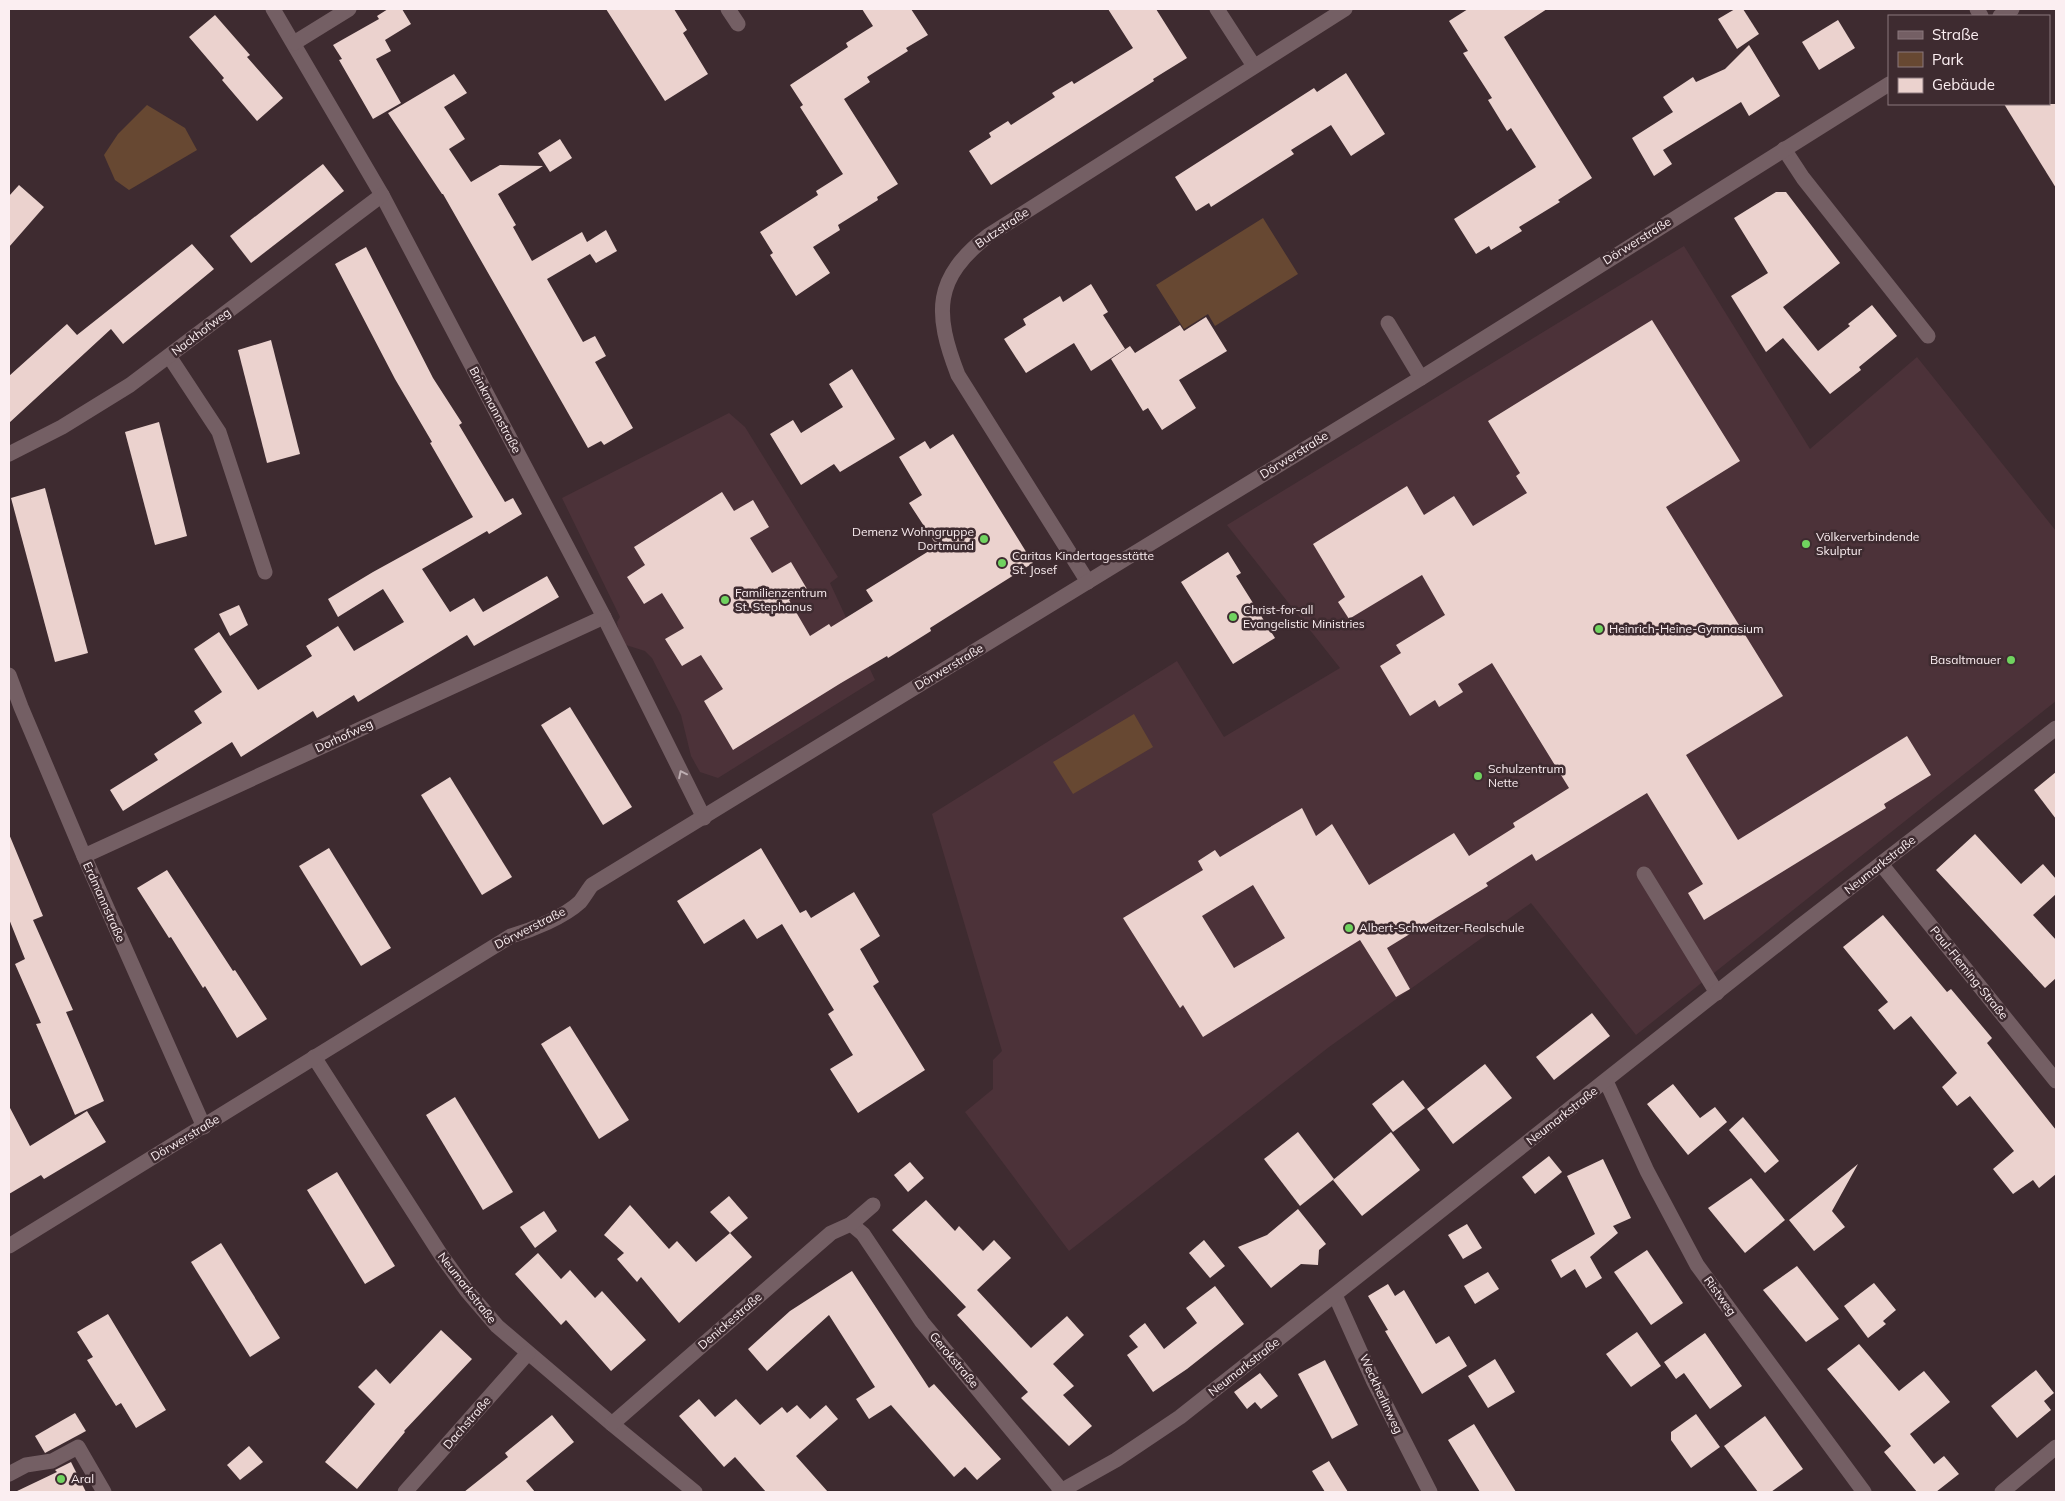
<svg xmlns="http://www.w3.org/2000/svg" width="2065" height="1501" font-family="Mulish,sans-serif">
	<rect width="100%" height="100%" fill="#3e2b30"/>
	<g fill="#4c3239">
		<polygon points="1684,246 1810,449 1917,357 2056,531 2056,701 1636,1035 1531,903 1329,1047 1069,1251 965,1112 993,1089 993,1060 1002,1051 932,814 1177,661 1224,737 1340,668 1227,525"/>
		<polygon points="729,413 745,427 838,577 830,583 875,680 718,778 700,772 691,756 681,715 652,658 645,651 626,645 619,635 617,622 620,617 562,498"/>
	</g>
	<g fill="#674832">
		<polygon points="147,105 185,128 197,150 129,190 115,180 104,155 118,134"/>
		<polygon points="1263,218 1298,274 1215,326 1208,314 1184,329 1156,285"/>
		<polygon points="1134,714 1153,747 1073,794 1053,762"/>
	</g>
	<g fill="#ebd2ce" fill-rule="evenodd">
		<polygon points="388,9 402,9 411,24 385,40 391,51 376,59 401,103 373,119 339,60 342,59 333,45 379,19 377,16"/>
		<polygon points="606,9 674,9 687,30 683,33 708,74 665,101"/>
		<polygon points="862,9 911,9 928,35 906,48 908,51 867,77 870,82 844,99 898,184 877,197 878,200 838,225 840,230 813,247 830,273 796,296 770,255 773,253 760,232 818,195 816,191 843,174 800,107 803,105 790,85 848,47 846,43 873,26"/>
		<polygon points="1108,9 1156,9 1187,58 1153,79 1154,81 991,185 969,151 991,137 989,133 1008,121 1011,125 1055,97 1052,93 1072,81 1074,84 1133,48"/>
		<polygon points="1468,9 1547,9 1504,37 1592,178 1558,200 1560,202 1519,227 1522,231 1491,250 1489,246 1476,254 1454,219 1536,167 1511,128 1507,131 1488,100 1492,98 1463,53 1468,51 1449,21"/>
		<polygon points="1735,9 1743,9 1759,34 1737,49 1718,19"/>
		<polygon points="215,15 250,55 247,57 283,98 257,121 222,80 224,78 189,37"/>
		<polygon points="1838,20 1855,48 1819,70 1802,42"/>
		<polygon points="1749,45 1780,96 1749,116 1741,102 1663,150 1672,164 1654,176 1632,138 1673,112 1663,97 1693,77 1696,82 1725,69"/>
		<polygon points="1346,73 1385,134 1351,156 1331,125 1291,150 1294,154 1211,207 1209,203 1196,211 1175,177 1314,88 1317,92"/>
		<polygon points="454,74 467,93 444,107 465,139 449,149 471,182 500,165 543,166 498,194 516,225 513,227 532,261 582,232 587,242 606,230 617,251 596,263 590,254 547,279 583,342 595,336 606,356 595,362 633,428 604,445 601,441 588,448 443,194 442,194 388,113"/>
		<polygon points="2004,104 2056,104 2056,188"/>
		<polygon points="560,139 572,158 550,172 538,153"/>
		<polygon points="323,164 344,191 251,263 230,236"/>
		<polygon points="19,185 44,207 9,247 9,196"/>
		<polygon points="1776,192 1786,192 1840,263 1783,307 1818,351 1850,326 1848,324 1872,305 1897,336 1859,367 1861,370 1830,394 1783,338 1766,352 1731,296 1768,273 1734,218"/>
		<polygon points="192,244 214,269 123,344 111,329 9,423 9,376 67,324 77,335"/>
		<polygon points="366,247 433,378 462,423 459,425 505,502 513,498 522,514 489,534 487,531 422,569 450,612 474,598 483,612 547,576 559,597 474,646 467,635 358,702 354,695 317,718 313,711 241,757 232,742 123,811 110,790 158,760 154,754 202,723 194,711 222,692 194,649 219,632 258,690 312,656 306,646 338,626 354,651 404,622 383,589 338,617 328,599 373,572 473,517 430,443 432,442 395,379 335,264"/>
		<polygon points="1091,284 1108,312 1103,315 1125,349 1091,371 1074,343 1026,373 1004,339 1026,325 1023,319 1060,296 1063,302"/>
		<polygon points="1206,317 1227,351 1179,380 1196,408 1162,430 1148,408 1143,411 1111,359 1130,346 1135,353 1180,325 1184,331"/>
		<path d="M1652,320L1740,461L1666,507L1783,696L1686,755L1738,840L1907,736L1931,775L1884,804L1886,808L1704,920L1688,893L1703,884L1647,793L1536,861L1532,854L1486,883L1488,886L1387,948L1410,989L1396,997L1360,940L1203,1037L1183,1005L1180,1008L1123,918L1203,870L1198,861L1215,850L1220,857L1302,808L1316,836L1332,824L1369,885L1454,833L1469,856L1515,827L1513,823L1569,788L1492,663L1458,684L1463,692L1439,707L1435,700L1410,716L1380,666L1401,653L1396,645L1445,615L1422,575L1349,619L1338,602L1345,597L1313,544L1407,486L1424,515L1454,496L1473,526L1527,493L1516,476L1520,473L1488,421ZM1253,885L1285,938L1234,968L1202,916Z"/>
		<polygon points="271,340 300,454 267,463 238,350"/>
		<polygon points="852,369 895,439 840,472 834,464 801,485 770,434 793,420 801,433 843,407 829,384"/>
		<polygon points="159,422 187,536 155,545 125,432"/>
		<polygon points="953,434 1033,563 930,628 931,631 888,658 887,656 841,683 733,750 704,701 723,689 701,655 682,666 665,639 684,628 662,593 644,604 627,577 645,565 634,547 722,492 734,511 753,500 769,527 750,538 772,573 791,562 807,589 789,600 810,636 829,624 831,627 873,601 866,590 937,546 909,503 922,495 899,457 925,441 930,449"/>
		<polygon points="45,488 88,653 55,662 11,498"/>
		<polygon points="1228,552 1241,573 1236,576 1275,638 1233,664 1181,582"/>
		<polygon points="239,605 248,625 230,636 219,614"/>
		<polygon points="570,707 632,807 603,825 541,725"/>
		<polygon points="2056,772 2056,819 2034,790"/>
		<polygon points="450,777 512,877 482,895 421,795"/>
		<polygon points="9,834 43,916 33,920 73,1010 66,1012 104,1101 75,1115 36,1024 41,1023 15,964 25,959 9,919"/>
		<polygon points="1975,834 2021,884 2043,864 2056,879 2056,894 2033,915 2056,940 2056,978 2045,988 1936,870"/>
		<polygon points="329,848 391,948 361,966 299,866"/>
		<polygon points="761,848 800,913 806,910 811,918 854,892 880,936 860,949 879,982 873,986 925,1070 858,1113 830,1069 853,1055 828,1014 834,1010 782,924 757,939 744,919 704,944 677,901"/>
		<polygon points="167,870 233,971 235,970 267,1019 237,1038 205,986 203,988 171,937 169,938 137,888"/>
		<polygon points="1883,915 1947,992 1951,989 1992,1038 1987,1043 2056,1130 2056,1174 2039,1188 2033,1180 2013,1194 1993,1169 2014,1151 1970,1096 1957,1106 1942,1087 1957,1073 1911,1016 1894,1030 1878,1010 1888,1002 1843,947"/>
		<polygon points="1592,1013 1610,1036 1554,1080 1536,1057"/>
		<polygon points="570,1026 629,1120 599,1139 541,1044"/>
		<polygon points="1485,1064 1512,1098 1453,1144 1427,1109"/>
		<polygon points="1403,1080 1425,1108 1393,1132 1372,1104"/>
		<polygon points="1673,1084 1700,1118 1715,1107 1727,1122 1688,1155 1647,1104"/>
		<polygon points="455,1097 513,1192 483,1210 426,1115"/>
		<polygon points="9,1106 30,1146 87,1111 106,1142 44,1179 41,1175 9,1194"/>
		<polygon points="1743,1117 1779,1161 1765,1173 1729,1130"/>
		<polygon points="1298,1132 1334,1179 1300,1206 1264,1159"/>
		<polygon points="1391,1132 1420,1170 1362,1216 1333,1180"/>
		<polygon points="1549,1156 1562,1172 1535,1194 1522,1177"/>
		<polygon points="1603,1159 1631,1218 1613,1226 1618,1233 1590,1257 1602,1278 1586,1288 1575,1269 1561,1278 1551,1260 1595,1234 1567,1176"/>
		<polygon points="910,1162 924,1178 908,1192 894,1175"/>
		<polygon points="1858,1164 1832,1211 1845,1227 1814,1251 1789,1220"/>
		<polygon points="337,1172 395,1266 365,1284 307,1190"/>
		<polygon points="1751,1178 1785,1220 1745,1253 1708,1208"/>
		<polygon points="729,1196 748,1218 730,1233 710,1212"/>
		<polygon points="926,1200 955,1231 959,1226 983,1251 994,1240 1011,1258 977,1290 1031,1348 1067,1316 1084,1335 1053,1364 1074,1386 1063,1395 1092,1426 1069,1446 1021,1398 1028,1392 957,1315 966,1307 892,1230"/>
		<polygon points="630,1205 669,1249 677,1241 696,1262 730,1233 752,1257 679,1323 641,1277 637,1282 617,1259 624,1253 604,1235"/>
		<polygon points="1298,1209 1326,1244 1319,1250 1318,1265 1301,1264 1271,1288 1238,1247 1267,1235"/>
		<polygon points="544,1211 557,1231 535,1248 520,1227"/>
		<polygon points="1467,1224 1482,1248 1463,1259 1448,1235"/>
		<polygon points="1204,1240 1225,1266 1210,1278 1189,1253"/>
		<polygon points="221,1243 280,1338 250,1357 191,1262"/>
		<polygon points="1647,1250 1683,1303 1651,1325 1614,1272"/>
		<polygon points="538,1253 561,1279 570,1270 595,1298 602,1291 646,1340 611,1371 566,1320 561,1325 515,1274"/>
		<polygon points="1797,1266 1839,1319 1806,1342 1763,1290"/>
		<polygon points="852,1271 929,1388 934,1384 1001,1459 977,1480 965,1467 954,1477 891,1405 869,1419 856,1399 875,1387 829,1315 767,1371 748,1349 790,1311"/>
		<polygon points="1488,1272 1499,1289 1475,1304 1464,1286"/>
		<polygon points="1874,1283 1896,1310 1883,1321 1886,1324 1868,1338 1844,1306"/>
		<polygon points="1388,1284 1395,1296 1404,1290 1436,1344 1449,1336 1467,1366 1422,1394 1385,1331 1388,1330 1368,1296"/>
		<polygon points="1215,1286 1244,1324 1187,1369 1153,1392 1127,1355 1138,1347 1129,1336 1145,1323 1164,1349 1197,1323 1186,1308"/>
		<polygon points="108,1314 166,1410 136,1428 121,1403 116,1406 97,1376 87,1360 93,1357 77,1332"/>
		<polygon points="441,1330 472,1359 404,1431 405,1432 357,1489 325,1462 375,1404 358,1387 376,1369 390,1384"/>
		<polygon points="1637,1332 1661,1366 1631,1387 1606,1354"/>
		<polygon points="1705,1333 1742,1386 1710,1409 1684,1373 1676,1379 1664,1362"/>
		<polygon points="1859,1344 1899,1391 1924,1371 1950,1402 1910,1434 1934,1464 1944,1456 1959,1474 1936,1492 1917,1492 1884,1452 1891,1446 1827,1369"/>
		<polygon points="1495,1359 1515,1392 1488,1408 1468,1376"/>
		<polygon points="1325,1360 1358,1425 1332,1439 1298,1374"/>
		<polygon points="2036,1370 2054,1393 2044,1401 2051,1410 2017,1438 1991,1406"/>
		<polygon points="1260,1373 1278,1396 1261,1409 1255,1402 1247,1409 1234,1392"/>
		<polygon points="699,1399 715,1417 736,1399 760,1425 782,1407 787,1413 797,1405 810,1419 826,1405 838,1419 796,1456 828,1492 766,1492 735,1457 724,1467 679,1416"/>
		<polygon points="75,1413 86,1431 45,1453 35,1436"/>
		<polygon points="1696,1414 1720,1447 1691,1468 1671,1440 1671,1432"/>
		<polygon points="552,1415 574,1442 526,1481 535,1492 464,1492 508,1457 505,1453"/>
		<polygon points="1765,1416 1803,1469 1771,1492 1758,1492 1724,1446"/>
		<polygon points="1474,1424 1493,1455 1516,1492 1480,1492 1448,1440"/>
		<polygon points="249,1446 263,1462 240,1480 227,1465"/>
		<polygon points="1329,1461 1338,1476 1348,1492 1325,1492 1312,1471"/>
		<polygon points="71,1462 86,1492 15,1492 57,1472 55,1470"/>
	</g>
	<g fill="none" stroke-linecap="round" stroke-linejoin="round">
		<g stroke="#745f64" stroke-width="15">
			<polyline points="273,9 382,195 604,617 704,818"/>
			<polyline points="728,9 738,24"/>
			<polyline points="1217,9 1254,66"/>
			<polyline points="1977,9 1981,16"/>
			<polyline points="2000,16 2012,9"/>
			<polyline points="294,43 349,9"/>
			<polyline points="1784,149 1803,178 1928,336"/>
			<polyline points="1388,323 1421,378"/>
			<polyline points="169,356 219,432 265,572"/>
			<polyline points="9,454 62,427 130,385 382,195"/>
			<path d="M1088,582L958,375C934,313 933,278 989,235L1345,9"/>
			<polyline points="9,675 21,707 84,856 204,1127"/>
			<polyline points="84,856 604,617"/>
			<polyline points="1881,864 2056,1081"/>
			<polyline points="1644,874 1717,993"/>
			<polyline points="314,1057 441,1255 467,1291 497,1326 612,1424 695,1492"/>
			<polyline points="1606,1081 1647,1171 1697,1265 1864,1492"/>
			<polyline points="851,1224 863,1234 922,1322 1062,1491"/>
			<path d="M9,1246L511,936C532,930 564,917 580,902C584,897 588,890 592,885L1421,378L1889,84"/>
			<polyline points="1335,1295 1373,1380 1430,1492"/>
			<polyline points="612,1424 831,1233 851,1224 873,1205"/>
			<polyline points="9,1474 26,1465 52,1461 78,1447 104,1492"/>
			<polyline points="405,1492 528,1353"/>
			<polyline points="1059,1492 1116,1460 1180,1417 1798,928 2056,728"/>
			<polyline points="2002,1492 2056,1447"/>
		</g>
	</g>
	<defs><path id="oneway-chevron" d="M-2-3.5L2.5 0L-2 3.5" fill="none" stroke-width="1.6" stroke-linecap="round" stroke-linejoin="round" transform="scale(1.25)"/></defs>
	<use stroke="#beaeb2" href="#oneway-chevron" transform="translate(682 774) rotate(-116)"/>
	<g fill="#70d35f" stroke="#3e2b30" stroke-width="2">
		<circle cx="984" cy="539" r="5"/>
		<circle cx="1806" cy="544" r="5"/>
		<circle cx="1002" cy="563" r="5"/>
		<circle cx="725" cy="600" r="5"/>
		<circle cx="1233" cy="617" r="5"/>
		<circle cx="1599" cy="629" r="5"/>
		<circle cx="2011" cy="660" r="5"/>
		<circle cx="1478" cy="776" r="5"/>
		<circle cx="1349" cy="928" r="5"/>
		<circle cx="61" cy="1479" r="5"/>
	</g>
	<g text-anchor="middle" stroke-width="5" stroke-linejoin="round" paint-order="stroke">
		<g font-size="12" fill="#fbeef1" stroke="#3e2b30">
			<text transform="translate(1002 228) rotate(-34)" y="4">Butzstraße</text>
			<text transform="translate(1637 241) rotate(-32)" y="4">Dörwerstraße</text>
			<text transform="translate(201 332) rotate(-37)" y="4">Nackhofweg</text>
			<text transform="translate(495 410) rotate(62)" y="4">Brinkmannstraße</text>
			<text transform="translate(1294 455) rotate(-32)" y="4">Dörwerstraße</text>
			<text transform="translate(949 667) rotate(-31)" y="4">Dörwerstraße</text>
			<text transform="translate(344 736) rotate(-25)" y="4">Dorhofweg</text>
			<text transform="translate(1880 865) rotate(-38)" y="4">Neumarkstraße</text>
			<text transform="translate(104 902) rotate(66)" y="4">Erdmannstraße</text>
			<text transform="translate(530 928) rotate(-27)" y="4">Dörwerstraße</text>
			<text transform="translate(1969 973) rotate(51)" y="4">Paul-Fleming-Straße</text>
			<text transform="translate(1562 1116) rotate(-38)" y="4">Neumarkstraße</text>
			<text transform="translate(185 1138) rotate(-31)" y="4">Dörwerstraße</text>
			<text transform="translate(467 1288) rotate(52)" y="4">Neumarkstraße</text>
			<text transform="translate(1720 1296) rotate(54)" y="4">Ristweg</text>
			<text transform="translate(730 1321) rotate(-41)" y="4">Denickestraße</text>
			<text transform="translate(954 1360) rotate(50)" y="4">Gerokstraße</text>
			<text transform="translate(1244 1367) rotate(-38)" y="4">Neumarkstraße</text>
			<text transform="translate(1381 1394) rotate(65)" y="4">Weckherlinweg</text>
			<text transform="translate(467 1423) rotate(-49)" y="4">Dachstraße</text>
		</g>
		<g font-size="12" fill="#fbeef1" stroke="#3e2b30" text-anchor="start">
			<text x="974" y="536" text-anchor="end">Demenz Wohngruppe<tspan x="974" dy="14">Dortmund</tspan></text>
			<text x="1816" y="541">Völkerverbindende<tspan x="1816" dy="14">Skulptur</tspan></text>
			<text x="1012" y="560">Caritas Kindertagesstätte<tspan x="1012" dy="14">St. Josef</tspan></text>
			<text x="735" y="597">Familienzentrum<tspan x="735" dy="14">St. Stephanus</tspan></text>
			<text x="1243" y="614">Christ-for-all<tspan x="1243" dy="14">Evangelistic Ministries</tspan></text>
			<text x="1609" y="633">Heinrich-Heine-Gymnasium</text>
			<text x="2001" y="664" text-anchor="end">Basaltmauer</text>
			<text x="1488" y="773">Schulzentrum<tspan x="1488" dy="14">Nette</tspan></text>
			<text x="1359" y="932">Albert-Schweitzer-Realschule</text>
			<text x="71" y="1483">Aral</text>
		</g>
	</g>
	<rect width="2065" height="1501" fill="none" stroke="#fbeef1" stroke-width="20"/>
	<rect x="1888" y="15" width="162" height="90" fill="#3e2b30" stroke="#8a797d"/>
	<rect x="1898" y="31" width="25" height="8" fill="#745f64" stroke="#8a797d"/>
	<text x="1932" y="40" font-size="15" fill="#fbeef1">Straße</text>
	<rect x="1898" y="52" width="25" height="15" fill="#674832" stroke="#8a797d"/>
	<text x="1932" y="65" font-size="15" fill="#fbeef1">Park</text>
	<rect x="1898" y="78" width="25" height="15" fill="#ebd2ce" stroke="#8a797d"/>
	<text x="1932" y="90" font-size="15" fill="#fbeef1">Gebäude</text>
</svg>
